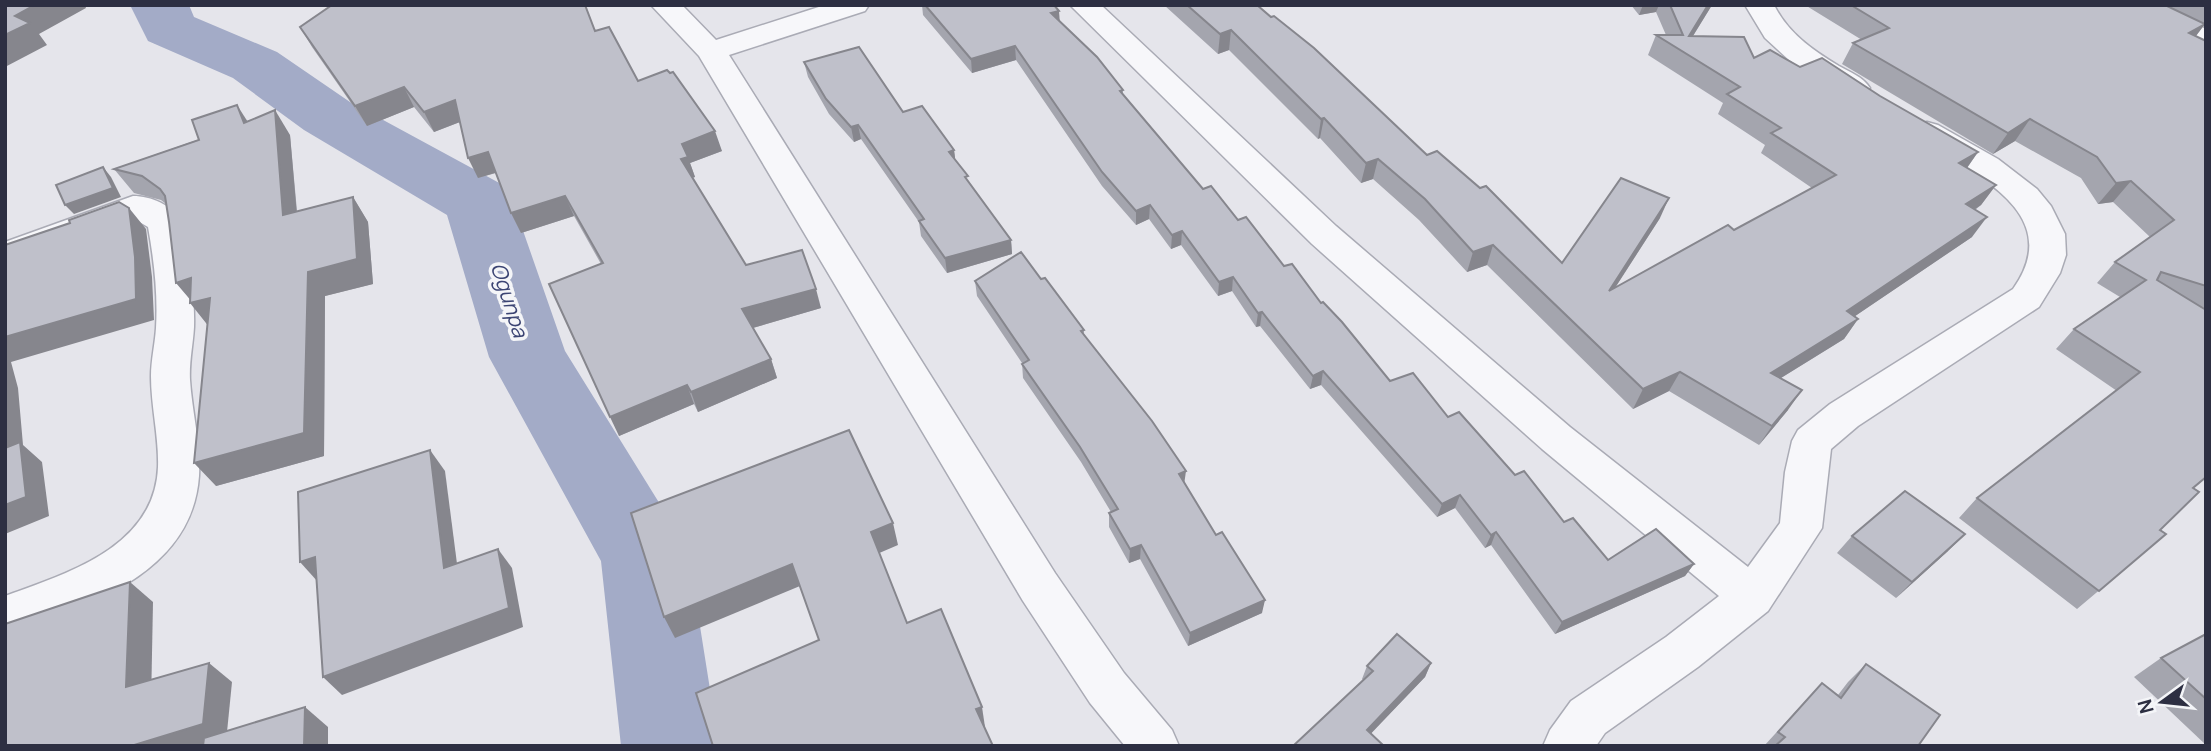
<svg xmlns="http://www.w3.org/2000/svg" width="2211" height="751" font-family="Manrope,sans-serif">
	<rect width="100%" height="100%" fill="#e5e5eb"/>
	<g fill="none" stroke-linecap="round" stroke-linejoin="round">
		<polygon fill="#a3abc7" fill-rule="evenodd" points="130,5 189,5 194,17 277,52 350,102 503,185 513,202 565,351 676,530 689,557 719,746 621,746 601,561 489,357 447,215 304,130 233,78 148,41"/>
		<defs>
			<g id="minor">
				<polygon points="651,5 682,5 716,40 825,5 869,5 865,11 729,55 1055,573 1124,673 1172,730 1179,746 1125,746 1090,703 1023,601 699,56"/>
				<path d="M1070,5H1101L1336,226L1570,427L1748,567L1780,523L1785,472L1792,441L1798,430L1830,404L2013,289C2068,212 1971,172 1916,139L1911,132L1916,125L1927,122L1938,125L1998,159L2037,189L2051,206L2065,234L2066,255L2060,273L2039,307L1858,426L1831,449L1822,528L1768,611L1698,667L1605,733L1596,746H1543L1550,730L1571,701L1666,637L1719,596L1542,449L1312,244Z"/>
				<path d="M1745,5H1774C1788,33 1812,50 1839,66C1850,72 1863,77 1870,88L1866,95L1855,98L1844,95L1789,60L1765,38Z"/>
				<polygon points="2120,5 2157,5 2206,29 2206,50 2124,11"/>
				<path d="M133,196C151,196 172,205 181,221C188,256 195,291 194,327C193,345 189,362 190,380C192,412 201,444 199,476C192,576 83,607 5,636V596C68,573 155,547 158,467C159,437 151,407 151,376C151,360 155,344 156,328C158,294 154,260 148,227L136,220L5,268V242Z"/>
			</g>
		</defs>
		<use href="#minor" stroke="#aaabb5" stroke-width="3"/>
		<use href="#minor" fill="#f7f7fa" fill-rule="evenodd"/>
	</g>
	<g fill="#a4a5ae">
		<polygon points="922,5 1054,5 1060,21 1123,90 1123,94 1203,189 1238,220 1321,303 1390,381 1448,417 1515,475 1564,522 1608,560 1694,564 1685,576 1555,634 1491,545 1485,548 1455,508 1437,517 1321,385 1310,389 1260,326 1256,327 1232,291 1218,296 1181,245 1171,249 1149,219 1136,225 1102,186 1016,60 972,73 923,15"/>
		<polygon points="1164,5 1257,5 1427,155 1562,263 1660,218 1615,288 1734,230 1812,188 1761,153 1765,145 1718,114 1723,103 1648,55 1656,35 1666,35 1656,12 1639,15 1631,5 1712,5 1693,36 1754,58 1800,67 1880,96 1978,152 1967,168 1996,185 1981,205 1975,210 1972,237 1855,316 1858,319 1844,339 1781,378 1788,410 1759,445 1669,391 1633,409 1487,265 1467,272 1419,220 1373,179 1361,183 1320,138 1318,139 1229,50 1218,54"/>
		<polygon points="1805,5 2206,5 2206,26 2204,25 2196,36 2206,41 2206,477 2193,488 2160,530 2166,534 2077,609 1959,518 1977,498 2117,391 2056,349 2074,329 2120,297 2097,283 2115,262 2150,237 2113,202 2098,204 2081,178 2015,141 1993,154 1842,64 1853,43 1862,40"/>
		<polygon points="300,27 595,31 638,81 722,151 690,163 695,177 692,178 746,265 821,308 753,328 771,359 777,378 698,412 694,404 619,436 601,264 574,216 521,233 511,213 496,173 478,178 460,122 434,132 414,107 367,126 312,47"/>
		<polygon points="804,62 903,112 954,150 955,159 969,183 1011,240 1012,254 947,273 921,236 919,222 861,139 854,142 829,114 808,77"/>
		<polygon points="248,122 290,135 297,211 353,197 368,222 373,284 325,296 324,456 216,486 207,324 190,300 169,222 166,204 161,200 134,193 114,169"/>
		<polygon points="1041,279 1084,330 1084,334 1184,483 1262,613 1188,646 1140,559 1129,563 1109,527 1109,513 1111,512 1081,462 1023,378 1022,363 977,296 975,281"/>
		<polygon points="1852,536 1948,551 1896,598 1837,553"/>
		<polygon points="2206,634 2206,745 2134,677 2161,658"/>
		<polygon points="1431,663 1425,677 1371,733 1293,746 1364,681 1362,679 1367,666"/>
		<polygon points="1866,664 1918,746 1764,746 1822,683 1838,695 1848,682"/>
	</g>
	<g fill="#86868d">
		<polygon points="35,5 85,5 86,8 39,34 47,45 5,67 5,35 15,16"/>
		<polygon points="1643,5 1659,5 1656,12 1639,15"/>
		<polygon points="1708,5 1712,5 1683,52 1689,36"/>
		<polygon points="1059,11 1060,25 1051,13"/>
		<polygon points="2205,24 2189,45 2189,33"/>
		<polygon points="1231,30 1229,50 1218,54 1220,34"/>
		<polygon points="1015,46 1016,60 972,73 971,59"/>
		<polygon points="404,87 414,107 367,126 355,106"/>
		<polygon points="455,100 465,120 434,132 424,112"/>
		<polygon points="237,105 253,130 244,123"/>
		<polygon points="275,110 290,135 299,239 283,215"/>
		<polygon points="1324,118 1320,138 1318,139 1321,119"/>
		<polygon points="2030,119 2015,141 1993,154 2008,133"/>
		<polygon points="858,125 861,139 854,142 851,127"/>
		<polygon points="715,131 722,151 690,163 695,177 688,179 681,159 682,144"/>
		<polygon points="954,150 956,165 949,152"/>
		<polygon points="488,152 498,172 478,178 468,158"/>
		<polygon points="1978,152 1964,172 1959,163"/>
		<polygon points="1378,159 1373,179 1361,183 1366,163"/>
		<polygon points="103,167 111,177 121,197 74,214 65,205"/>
		<polygon points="2131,181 2113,202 2098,204 2116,183"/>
		<polygon points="1996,185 1981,205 1951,225 1966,204"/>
		<polygon points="565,196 574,216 521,233 511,213"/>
		<polygon points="353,197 368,222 373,284 325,296 324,456 216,486 194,463"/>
		<polygon points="1669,198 1660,218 1600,311 1609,291"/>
		<polygon points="1150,205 1149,219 1136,225 1136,211"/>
		<polygon points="129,208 146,229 152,277 154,320 11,362 18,388 23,445 42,462 49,516 5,534 5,337"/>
		<polygon points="1987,217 1972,237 1833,331 1847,311"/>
		<polygon points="1182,231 1181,245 1171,249 1172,235"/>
		<polygon points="1011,240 1012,254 947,273 945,258"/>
		<polygon points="1493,245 1487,265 1467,272 1473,252"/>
		<polygon points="1233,277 1232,291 1218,296 1219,282"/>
		<polygon points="191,278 210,298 210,328 190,303 193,303 176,283"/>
		<polygon points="816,289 821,308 749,329 742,309"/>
		<polygon points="1262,312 1260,326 1256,327 1258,313"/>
		<polygon points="1858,319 1844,339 1758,392 1771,373"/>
		<polygon points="771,359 777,378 698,412 691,392"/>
		<polygon points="1323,371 1321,385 1310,389 1313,376"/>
		<polygon points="1680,372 1669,391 1633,409 1643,389"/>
		<polygon points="687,385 694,404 619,436 610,417"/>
		<polygon points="1802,390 1788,410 1759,445 1772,426"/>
		<polygon points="430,450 445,471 460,587 444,568"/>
		<polygon points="1186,471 1184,485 1179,474"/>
		<polygon points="1460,495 1455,508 1437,517 1442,504"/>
		<polygon points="893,523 898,545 877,554 871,532"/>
		<polygon points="1496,532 1491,545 1485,548 1491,535"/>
		<polygon points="1965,534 1948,551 1896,598 1912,582"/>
		<polygon points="1141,545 1140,559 1129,563 1130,549"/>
		<polygon points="498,549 512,568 523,627 342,695 323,677"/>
		<polygon points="315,557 318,582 300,562"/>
		<polygon points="792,564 800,586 675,638 664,617"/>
		<polygon points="1694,564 1685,576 1555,634 1562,622"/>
		<polygon points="130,582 153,602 151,705 126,687"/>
		<polygon points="1265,600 1262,613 1188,646 1190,633"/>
		<polygon points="209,663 232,682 226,742 213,746 131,746"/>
		<polygon points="1431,663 1425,677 1362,743 1367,730"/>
		<polygon points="305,707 328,727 328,746 304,746"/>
		<polygon points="982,707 985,727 980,729 976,709"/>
	</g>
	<g fill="#bfc0ca" stroke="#86868d" stroke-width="2">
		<polygon points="5,5 35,5 15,16 30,23 5,35"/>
		<polygon points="332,5 585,5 595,31 609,27 638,81 667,70 670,73 673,72 715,131 682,144 688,157 681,159 746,265 802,250 816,289 742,309 771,359 691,392 687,385 610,417 549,284 603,263 565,196 511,213 488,152 468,158 455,100 424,112 404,87 355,106 300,27"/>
		<polygon points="925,5 1054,5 1059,11 1051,13 1097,57 1123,90 1120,91 1203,189 1211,186 1238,220 1246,217 1284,266 1292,264 1321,303 1323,302 1342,322 1390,381 1413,373 1448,417 1459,412 1515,475 1524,471 1564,522 1573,518 1608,560 1656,529 1694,564 1562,622 1496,532 1491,535 1460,495 1442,504 1323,371 1313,376 1262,312 1258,313 1233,277 1219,282 1182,231 1172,235 1150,205 1136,211 1102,172 1015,46 971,59"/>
		<polygon points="1187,5 1257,5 1271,17 1274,16 1314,48 1427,155 1437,151 1480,188 1486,186 1562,263 1621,178 1669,198 1609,291 1728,225 1734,230 1836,175 1771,133 1781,128 1727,94 1740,87 1656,35 1683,35 1670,5 1708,5 1689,36 1744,37 1754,58 1770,50 1800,67 1822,58 1880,96 1978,152 1959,163 1996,185 1966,204 1987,217 1847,311 1858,319 1771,373 1802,390 1772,426 1680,372 1643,389 1493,245 1473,252 1425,199 1378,159 1366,163 1324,118 1321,119 1231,30 1220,34"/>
		<polygon points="1851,5 2165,5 2205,24 2189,33 2206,41 2206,286 2161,272 2157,280 2206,310 2206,477 2193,488 2199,492 2160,530 2166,534 2099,591 1977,498 2140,372 2074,329 2146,280 2115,262 2174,220 2131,181 2116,183 2097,157 2030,119 2008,133 1853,43 1889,28"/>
		<polygon points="859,47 903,112 922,106 954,150 949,152 968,176 965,177 1011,240 945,258 919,221 924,219 858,125 851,127 826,99 804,62"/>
		<polygon points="237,105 244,123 275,110 283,215 353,197 357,259 308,272 304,433 194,463 210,298 190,303 191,278 176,283 169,222 165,196 160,189 142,176 114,169 199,140 192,120"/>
		<polygon points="103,167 113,188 65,205 56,185"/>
		<polygon points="119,202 129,208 135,257 136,299 5,337 5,245 70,223 69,220"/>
		<polygon points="1021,252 1041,279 1045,278 1084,330 1081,331 1152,421 1186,471 1179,474 1216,535 1222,532 1265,600 1190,633 1141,545 1130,549 1109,513 1118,509 1080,447 1022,364 1029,360 975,281"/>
		<polygon points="849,430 893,523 871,532 907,623 941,609 982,707 976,709 993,746 713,746 696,693 819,640 792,564 664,617 631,513"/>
		<polygon points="20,442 26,497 5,505 5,448"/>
		<polygon points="430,450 444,568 498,549 509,608 323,677 315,557 300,562 298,492"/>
		<polygon points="1905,491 1965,534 1912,582 1852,536"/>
		<polygon points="130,582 126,687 209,663 203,724 131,746 5,746 5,624"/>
		<polygon points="1397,634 1431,663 1367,730 1384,746 1293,746 1373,671 1367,666"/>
		<polygon points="2206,634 2206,699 2161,658"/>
		<polygon points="1866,664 1940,715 1918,746 1775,746 1785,737 1778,732 1822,683 1841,698"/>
		<polygon points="305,707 304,746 203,746 204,738"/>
	</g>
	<g text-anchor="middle" stroke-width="7" stroke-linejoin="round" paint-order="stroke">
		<g font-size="21" font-style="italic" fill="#3b4473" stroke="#f4f5f8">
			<text transform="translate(509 300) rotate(72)" y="7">Ogunpa</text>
		</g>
	</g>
	<rect width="2211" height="751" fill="none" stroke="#2d2f42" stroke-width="14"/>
	<g transform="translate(2162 702) rotate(255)" stroke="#f4f5f8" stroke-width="5" paint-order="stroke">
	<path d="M0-5L12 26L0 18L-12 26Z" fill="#2d2f42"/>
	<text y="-10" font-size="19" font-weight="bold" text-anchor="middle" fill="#2d2f42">N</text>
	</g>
</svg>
